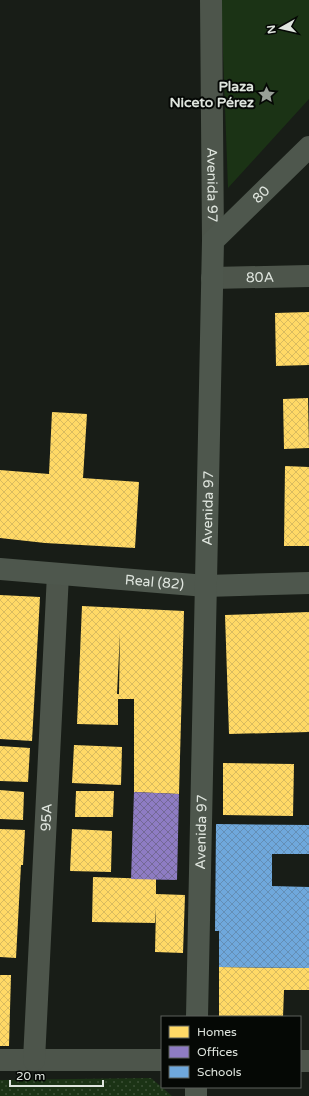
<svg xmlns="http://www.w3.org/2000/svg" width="309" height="1096" font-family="'Varela Round',sans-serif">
	<defs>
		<pattern id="park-dots" width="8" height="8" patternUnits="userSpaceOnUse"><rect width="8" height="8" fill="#1b3315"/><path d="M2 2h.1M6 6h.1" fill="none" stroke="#3c5037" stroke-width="1.8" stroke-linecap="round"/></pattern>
		<pattern id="homes-cross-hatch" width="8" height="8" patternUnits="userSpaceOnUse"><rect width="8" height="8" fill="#ffd966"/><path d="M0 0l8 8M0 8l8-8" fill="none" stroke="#d9bb5f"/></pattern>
		<pattern id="offices-cross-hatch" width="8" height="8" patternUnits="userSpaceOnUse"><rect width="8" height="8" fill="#8e7cc3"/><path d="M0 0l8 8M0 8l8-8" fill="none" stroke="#746996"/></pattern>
		<pattern id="schools-cross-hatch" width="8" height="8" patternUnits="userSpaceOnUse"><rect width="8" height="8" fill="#6fa8dc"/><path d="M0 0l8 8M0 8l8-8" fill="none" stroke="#648fb6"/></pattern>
	</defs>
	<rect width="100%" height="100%" fill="#181d17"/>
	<polygon fill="#1b3315" points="221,0 309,0 309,99 228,188"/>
	<polygon fill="url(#park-dots)" points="151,1078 172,1096 0,1096 0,1080"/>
	<g fill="url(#homes-cross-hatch)" fill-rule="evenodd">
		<polygon points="309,312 309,365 276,366 275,313"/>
		<polygon points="308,398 309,448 284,449 283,399"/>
		<polygon points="52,412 87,414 83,478 139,482 135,548 45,543 0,538 0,470 49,474"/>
		<polygon points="285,466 309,467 309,546 284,546"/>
		<polygon points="0,595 40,597 32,741 0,739"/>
		<path d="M82,606L184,611L179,794L134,792V699H118V725L77,724ZM120,633L119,694H117Z"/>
		<polygon points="309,612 309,732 229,734 225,615"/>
		<polygon points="74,745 122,747 121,785 72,783"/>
		<polygon points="0,746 30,748 28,782 0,781"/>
		<polygon points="223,763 294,764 293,816 223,815"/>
		<polygon points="0,790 24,792 23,820 0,819"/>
		<polygon points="76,791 114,791 113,817 75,817"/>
		<polygon points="0,829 25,830 23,865 21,865 16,958 0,957"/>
		<polygon points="72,829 112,831 111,872 70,871"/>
		<polygon points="93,877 156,879 156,894 185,895 183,953 155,952 156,908 155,923 92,922"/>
		<polygon points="219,967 309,968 309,990 284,990 283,1017 219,1017"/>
		<polygon points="0,975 11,975 9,1046 0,1046"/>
	</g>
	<polygon fill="url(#offices-cross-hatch)" points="134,792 179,794 177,880 131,879"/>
	<polygon fill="url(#schools-cross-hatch)" points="216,824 309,825 309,854 272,854 272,886 309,887 309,968 219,967 219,931 215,931"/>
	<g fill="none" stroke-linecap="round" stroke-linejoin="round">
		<g stroke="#4d554b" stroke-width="22">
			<path id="s1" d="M211,0L213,241"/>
			<path id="s2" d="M212,278L309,276"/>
			<polyline points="0,1060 162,1060"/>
			<path id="s3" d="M34,1060L58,574"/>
			<polyline points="300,1061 309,1061"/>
		</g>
		<g stroke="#4e574d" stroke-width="22">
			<path id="s4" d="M0,569L206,586L309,583"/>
			<path id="s5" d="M197,1017L213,241L309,147"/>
			<polyline points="196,1087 196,1096"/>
		</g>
	</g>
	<defs>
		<symbol id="sight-bare" viewBox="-9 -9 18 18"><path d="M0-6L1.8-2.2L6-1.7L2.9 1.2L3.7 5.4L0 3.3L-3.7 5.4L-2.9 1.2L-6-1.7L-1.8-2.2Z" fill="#999f98" stroke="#050805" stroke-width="2.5" paint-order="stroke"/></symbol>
	</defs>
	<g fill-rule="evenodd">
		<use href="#sight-bare" x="254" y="82" width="25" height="25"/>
	</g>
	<g text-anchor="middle" stroke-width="4" stroke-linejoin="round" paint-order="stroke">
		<g font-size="14" font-weight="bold" fill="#dfe5de" stroke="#050805" text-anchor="end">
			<text x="254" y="91">Plaza<tspan x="254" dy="16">Niceto Pérez</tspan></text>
		</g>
		<g font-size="14" fill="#dfe5de" stroke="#050805">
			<text dy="5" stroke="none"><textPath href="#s1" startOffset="185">Avenida 97</textPath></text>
			<text dy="5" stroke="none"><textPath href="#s5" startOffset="843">80</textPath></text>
			<text dy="5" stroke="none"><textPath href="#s2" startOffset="48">80A</textPath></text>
			<text dy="5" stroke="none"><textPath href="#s5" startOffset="509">Avenida 97</textPath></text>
			<text dy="5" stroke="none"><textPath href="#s4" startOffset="155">Real (82)</textPath></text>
			<text dy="5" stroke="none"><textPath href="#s3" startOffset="243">95A</textPath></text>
			<text dy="5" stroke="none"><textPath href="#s5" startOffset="185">Avenida 97</textPath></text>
		</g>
	</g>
	<rect x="161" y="1016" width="140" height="72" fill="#050805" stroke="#5c605c"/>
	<rect x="169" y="1026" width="20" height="12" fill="#ffd966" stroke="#5c605c"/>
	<text x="197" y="1036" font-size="12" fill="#dfe5de">Homes</text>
	<rect x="169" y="1046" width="20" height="12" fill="#8e7cc3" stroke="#5c605c"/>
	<text x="197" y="1056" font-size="12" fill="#dfe5de">Offices</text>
	<rect x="169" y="1066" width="20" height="12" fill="#6fa8dc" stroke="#5c605c"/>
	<text x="197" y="1076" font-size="12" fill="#dfe5de">Schools</text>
	<g transform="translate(281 28) rotate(262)" stroke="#050805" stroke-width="3" paint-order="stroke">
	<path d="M0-3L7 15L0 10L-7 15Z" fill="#dfe5de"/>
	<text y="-6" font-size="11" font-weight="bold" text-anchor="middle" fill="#dfe5de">N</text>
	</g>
	<path d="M10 1080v6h93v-6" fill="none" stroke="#dfe5de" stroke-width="2"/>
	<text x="16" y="1080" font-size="12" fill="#dfe5de" stroke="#050805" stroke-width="3" paint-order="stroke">20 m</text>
</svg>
